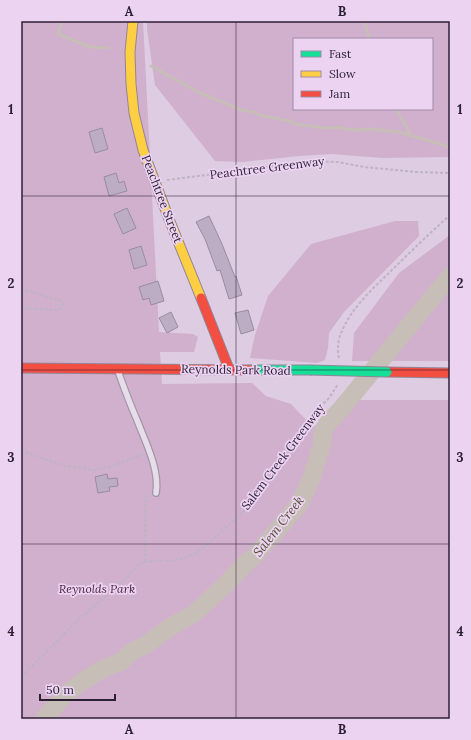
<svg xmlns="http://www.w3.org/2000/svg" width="471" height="740" font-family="Lora,serif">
	<rect width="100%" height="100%" fill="#ddcce2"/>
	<g fill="#d1b0ce" fill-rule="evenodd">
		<polygon points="21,21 143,21 159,332 193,334 198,337 194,352 160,352 162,384 252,383 266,396 291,404 313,427 353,400 450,400 450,719 21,719"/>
		<path d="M147,21H450V157L382,158L332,154L299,156L243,162L215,161L155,85L147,29ZM294,39H432V109H294Z"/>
		<polygon points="395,221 418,221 419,236 344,312 329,333 328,348 325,360 317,363 250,358 255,335 268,296 311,244"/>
		<polygon points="450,235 450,361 352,361 354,333 399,273"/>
	</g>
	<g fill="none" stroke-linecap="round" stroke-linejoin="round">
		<g stroke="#c7beb7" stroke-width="3">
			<polyline points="62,21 58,34 90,47 108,48"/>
			<polyline points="364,21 370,39"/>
			<polyline points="151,66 200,93 242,110 254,112 259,115 290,121 295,124 326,128 337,127 353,130 372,129 399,132 444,145 450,148"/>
			<polyline points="396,109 411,135"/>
		</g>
		<path stroke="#c7beb7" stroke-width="18" d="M44,719L64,696L83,681L101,670L122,661L131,652L147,644L172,626L195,613L225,585L249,560L254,557L265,544L274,534L300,503L312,477L323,440C320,427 334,417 342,408L450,276"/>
	</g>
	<g fill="#bcadc5" stroke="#998ca1">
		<polygon points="102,128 108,149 95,153 89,132"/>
		<polygon points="116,173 119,183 124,181 127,191 109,196 104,177"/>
		<polygon points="127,208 136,228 123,234 114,214"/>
		<polygon points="209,216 222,244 235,277 236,276 242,295 229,299 220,270 217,271 205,239 196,222"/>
		<polygon points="141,246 147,265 134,269 129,250"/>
		<polygon points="158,281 164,301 151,305 149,298 143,300 139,287"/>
		<polygon points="248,310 254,330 241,334 235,313"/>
		<polygon points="171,312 178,327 167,333 159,318"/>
		<polygon points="107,474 108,479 117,478 118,486 109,487 110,491 98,493 95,477"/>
	</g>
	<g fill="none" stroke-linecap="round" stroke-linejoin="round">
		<defs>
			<path id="lane" d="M118,371C124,388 130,404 137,420C145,441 160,470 156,493"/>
			<polyline id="fast" points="250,370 310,370"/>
			<polyline id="slow" points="133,21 130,52 131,84 134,113 143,150 169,219 201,298"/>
			<g id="jam">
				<polyline points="201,298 229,369"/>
				<polyline points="21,368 250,370"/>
				<polyline points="387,372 450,373"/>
			</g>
		</defs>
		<use href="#lane" stroke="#a296a7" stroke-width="8"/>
		<use href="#fast" stroke="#918597" stroke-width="11"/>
		<use href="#slow" stroke="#918597" stroke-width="11"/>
		<use href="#jam" stroke="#918597" stroke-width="11"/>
		<g stroke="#beb4c3" stroke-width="2" stroke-dasharray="3 2" stroke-linecap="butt">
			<polyline points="167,180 238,171 311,161 338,162 364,167 415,172 450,173"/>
			<polyline points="21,288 28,291 62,301 63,305 61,309 54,310 21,308"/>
			<path d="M339,358C337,350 338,338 342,331C351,309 371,290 388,274C408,254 429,234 450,215"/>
			<polyline points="21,450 41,458 62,465 95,470 118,464 143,454"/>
			<path d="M145,562C146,549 145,536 145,523C144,514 145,506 146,497L149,495"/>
			<polyline points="21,677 78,620 125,579 139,564 145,562 176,560 187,558 201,549 218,535 243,512 263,488 316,411 329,398 338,384"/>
		</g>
		<use href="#lane" stroke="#e7ddea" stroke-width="5.5"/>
		<use href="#fast" stroke="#16e098" stroke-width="9"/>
		<use href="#slow" stroke="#ffcf43" stroke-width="9"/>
		<use href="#jam" stroke="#f24e42" stroke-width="9"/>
		<defs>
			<polyline id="fast-bridge" points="310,370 387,372"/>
		</defs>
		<use href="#fast-bridge" stroke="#918597" stroke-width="11" stroke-linecap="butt"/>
		<use href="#fast-bridge" stroke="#16e098" stroke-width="9"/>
	</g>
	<path fill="none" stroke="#2b1f34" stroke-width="1" stroke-opacity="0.55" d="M236,21V719M21,196H450M21,370H450M21,544H450"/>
	<g text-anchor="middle" stroke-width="3.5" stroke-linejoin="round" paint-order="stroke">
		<g font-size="12" fill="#2b1f34" stroke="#ecd3f2">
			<text transform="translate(267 168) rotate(-7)" y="4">Peachtree Greenway</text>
			<text transform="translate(162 199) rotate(69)" y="4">Peachtree Street</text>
			<text transform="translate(236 370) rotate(1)" y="4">Reynolds Park Road</text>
			<text transform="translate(283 457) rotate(-53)" y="4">Salem Creek Greenway</text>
		</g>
		<g font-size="12" font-style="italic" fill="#4f2742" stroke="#ecd3f2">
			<text x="97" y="593">Reynolds Park</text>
		</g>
		<g font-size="13" font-style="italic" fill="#52532f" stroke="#ecd3f2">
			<text transform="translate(278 526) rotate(-52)" y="5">Salem Creek</text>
		</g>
	</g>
	<rect width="471" height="740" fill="none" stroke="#ecd3f2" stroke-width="44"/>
	<rect x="293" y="38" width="140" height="72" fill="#ecd3f2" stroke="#9f8ba6"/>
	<rect x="301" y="51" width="20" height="6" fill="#16e098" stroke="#9f8ba6"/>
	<text x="329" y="58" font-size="12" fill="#2b1f34">Fast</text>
	<rect x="301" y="71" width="20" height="6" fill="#ffcf43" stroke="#9f8ba6"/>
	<text x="329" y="78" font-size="12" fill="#2b1f34">Slow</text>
	<rect x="301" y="91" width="20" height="6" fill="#f24e42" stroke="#9f8ba6"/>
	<text x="329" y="98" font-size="12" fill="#2b1f34">Jam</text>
	<path d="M40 694v6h75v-6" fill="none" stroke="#2b1f34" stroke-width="2"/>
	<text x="46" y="694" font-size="12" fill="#2b1f34" stroke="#ecd3f2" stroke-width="3" paint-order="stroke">50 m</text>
	<rect x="22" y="22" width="427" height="696" fill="none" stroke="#2b1f34" stroke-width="1.5"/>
	<g font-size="13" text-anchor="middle" font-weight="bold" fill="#2b1f34">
		<text x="129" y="16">A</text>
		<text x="342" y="16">B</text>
		<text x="11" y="114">1</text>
		<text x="460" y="114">1</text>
		<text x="11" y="288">2</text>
		<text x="460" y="288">2</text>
		<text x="11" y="462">3</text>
		<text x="460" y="462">3</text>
		<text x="11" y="636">4</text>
		<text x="460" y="636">4</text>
		<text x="129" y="734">A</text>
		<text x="342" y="734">B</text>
	</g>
</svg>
